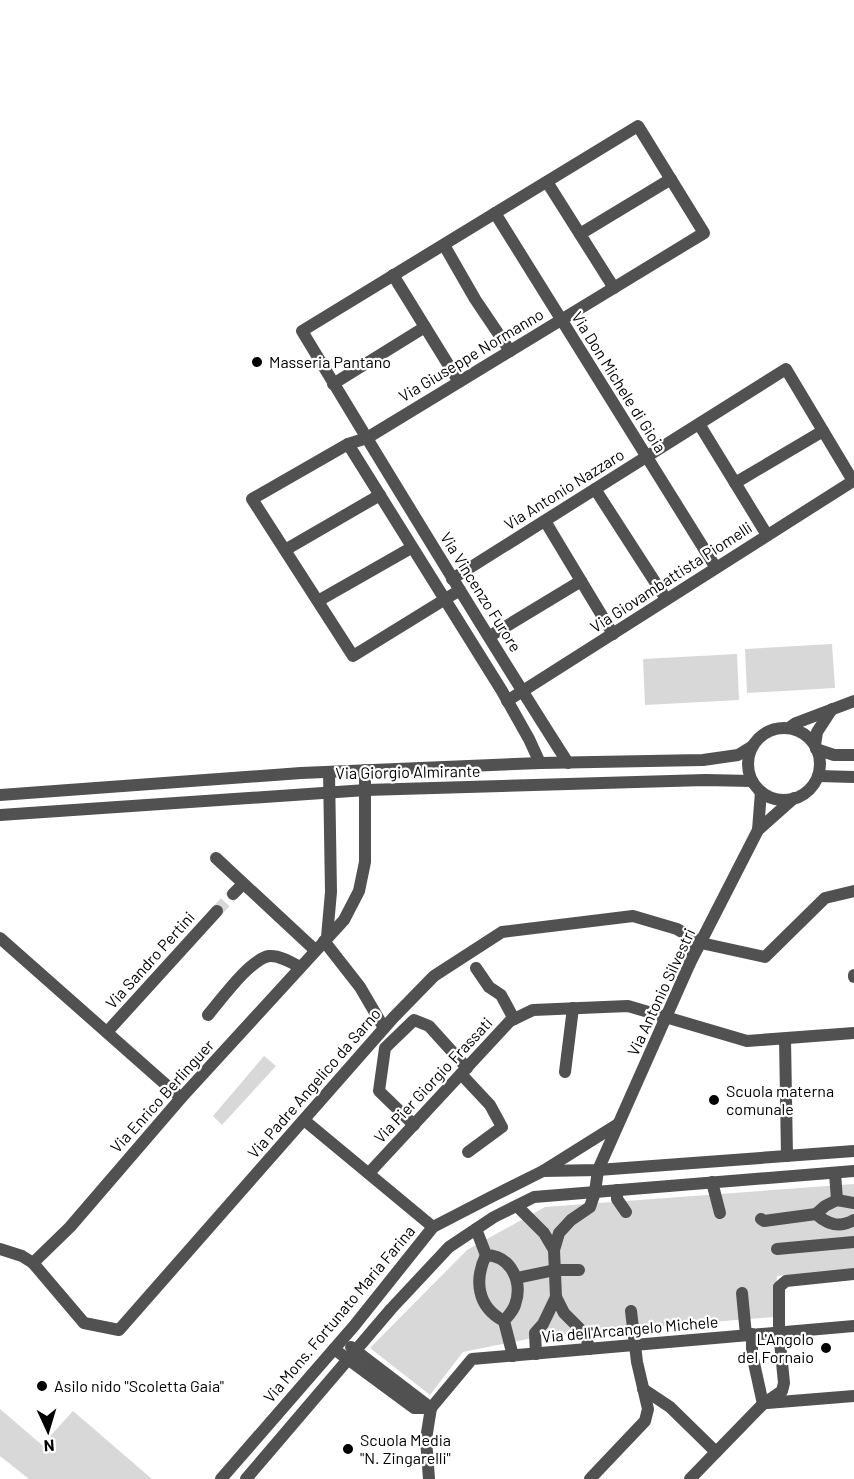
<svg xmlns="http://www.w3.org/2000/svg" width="854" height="1479" font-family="Barlow,sans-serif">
	<rect width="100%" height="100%" fill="#fff"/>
	<g fill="#d8d8d8">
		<polygon points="832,644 835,688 747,693 745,649"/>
		<polygon points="737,654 739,700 645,705 643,659"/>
		<polygon points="264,1056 276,1066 222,1125 213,1116"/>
		<polygon points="854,1184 854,1271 777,1276 774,1317 542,1336 463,1352 430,1395 370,1348 467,1250 545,1207"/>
		<polygon points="0,1409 42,1445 73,1411 152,1479 29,1479 0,1456"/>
	</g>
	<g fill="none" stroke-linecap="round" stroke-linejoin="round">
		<polyline stroke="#d9d9d9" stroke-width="12" stroke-dasharray="12 6" stroke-linecap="butt" points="217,911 233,894"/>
		<g stroke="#515151" stroke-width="12">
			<polyline points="547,182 614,288"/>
			<polyline points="495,213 716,568"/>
			<polyline points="580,234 671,179"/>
			<polyline points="444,245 475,299 510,351"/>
			<polyline points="393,275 459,382"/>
			<polyline points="333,384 425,327"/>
			<polyline points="699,424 767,535"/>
			<polyline points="348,444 502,691 529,739 540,763"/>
			<polyline points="735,483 823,431"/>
			<polyline points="595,489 666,599"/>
			<polyline points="545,521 613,634"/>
			<polyline points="285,550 380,495"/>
			<polyline points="452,579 786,369 853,481 507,701"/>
			<path d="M460,590L353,656L252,499L348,444L367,438L704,233L638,126L302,331C390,476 477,621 568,763"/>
			<polyline points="318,601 411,548"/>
			<polyline points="490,636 581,581"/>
			<circle cx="784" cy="764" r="36"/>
			<polyline points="789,728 796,723 854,701"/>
			<polyline points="815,745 817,732 832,709"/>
			<polyline points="816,749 834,755 854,755"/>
			<polyline points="818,776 854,777"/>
			<polyline points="0,795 301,773 540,763 703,760 738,755 751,747"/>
			<polyline points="0,815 366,790 705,780 752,781"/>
			<polyline points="758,830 761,792"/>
			<polyline points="216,858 315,950"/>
			<polyline points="233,894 243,884"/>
			<polyline points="327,937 331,892 329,772"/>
			<polyline points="0,938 181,1098"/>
			<polyline points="324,941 360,987 384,1028"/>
			<polyline points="701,943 765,957 825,898 854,891"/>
			<polyline points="476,968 489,987 501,995 514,1019"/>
			<polyline points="854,977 854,975"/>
			<path d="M208,1015C221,1000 249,960 269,956C279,955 291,962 300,967"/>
			<polyline points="107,1032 217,911"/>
			<polyline points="785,1039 787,1156"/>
			<polyline points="565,1072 573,1008"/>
			<polyline points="461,1074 490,1105 502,1127 468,1152"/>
			<polyline points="304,1120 433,1227"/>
			<polyline points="414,1125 379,1091 385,1048 414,1020 429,1026 467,1068"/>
			<polyline points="543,1171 618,1124"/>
			<polyline points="369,1173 510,1021 533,1010 628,1006 747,1041 854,1033"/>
			<polyline points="835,1173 837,1200"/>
			<polyline points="712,1182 720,1213"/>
			<polyline points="617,1190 617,1199 626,1212"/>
			<polyline points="517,1206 544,1233 554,1250"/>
			<path d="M816,1214C828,1225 840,1228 854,1220"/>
			<polyline points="761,1219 764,1221 816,1214 825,1206 837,1200 854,1203"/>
			<path d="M476,1229L486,1255C512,1256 523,1283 515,1305C513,1311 508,1316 504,1321L513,1356"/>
			<polyline points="0,1249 22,1256 33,1263 84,1323 119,1330 393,1018 434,976 502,932 633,916 677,929 697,941 690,963"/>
			<polyline points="777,1249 854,1242"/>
			<path d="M486,1255C474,1280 477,1307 504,1321"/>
			<polyline points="33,1263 70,1227 181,1098 344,920 359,891 365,862 365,770"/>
			<polyline points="517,1278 555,1270 579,1270"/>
			<polyline points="742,1293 746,1335"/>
			<polyline points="752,1334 752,1354 763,1404"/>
			<polyline points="351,1347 431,1408"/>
			<polyline points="334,1349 414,1408 431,1408"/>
			<polyline points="589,1349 586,1335 564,1313 556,1297 554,1250 559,1233 571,1220 590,1207 595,1192 598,1170 690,963 758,830 794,798"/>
			<polyline points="536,1354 535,1333 543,1324 556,1297"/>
			<polyline points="643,1389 670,1407 716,1452"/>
			<polyline points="767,1403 854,1396"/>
			<polyline points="431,1408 472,1359 854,1326"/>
			<polyline points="221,1479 354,1326 433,1227 493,1196 543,1171 598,1170 854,1151"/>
			<polyline points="246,1479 391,1309 449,1247 494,1217 534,1197 854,1171"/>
			<polyline points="429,1479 426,1439 431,1408"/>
			<polyline points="590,1479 645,1421 648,1409 637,1362 631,1311"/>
			<polyline points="690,1479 763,1404 782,1391 784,1383 779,1332 779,1287 786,1281 854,1274"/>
		</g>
	</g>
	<g fill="#000" stroke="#fff" stroke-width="2">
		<circle cx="257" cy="362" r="6"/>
		<circle cx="714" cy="1100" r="6"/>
		<circle cx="826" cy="1348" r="6"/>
		<circle cx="42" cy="1386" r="6"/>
		<circle cx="348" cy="1449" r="6"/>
	</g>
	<g text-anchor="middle" stroke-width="4.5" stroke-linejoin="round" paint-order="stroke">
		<g font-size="16" fill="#000" stroke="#fff">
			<text transform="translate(471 355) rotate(-31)" y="6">Via Giuseppe Normanno</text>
			<text transform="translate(619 382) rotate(58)" y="6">Via Don Michele di Gioia</text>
			<text transform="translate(564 489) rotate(-32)" y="6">Via Antonio Nazzaro</text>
			<text transform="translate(671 577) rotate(-33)" y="6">Via Giovambattista Piomelli</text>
			<text transform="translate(481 592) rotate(58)" y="6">Via Vincenzo Furore</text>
			<text transform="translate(408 772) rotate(-1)" y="6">Via Giorgio Almirante</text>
			<text transform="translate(150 960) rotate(-48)" y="6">Via Sandro Pertini</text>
			<text transform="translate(661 992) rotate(-65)" y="6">Via Antonio Silvestri</text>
			<text transform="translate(433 1080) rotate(-47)" y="6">Via Pier Giorgio Frassati</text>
			<text transform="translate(314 1083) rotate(-49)" y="6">Via Padre Angelico da Sarno</text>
			<text transform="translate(162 1096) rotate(-48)" y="6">Via Enrico Berlinguer</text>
			<text transform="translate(339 1314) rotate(-50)" y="6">Via Mons. Fortunato Maria Farina</text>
			<text transform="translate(630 1329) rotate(-5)" y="6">Via dell'Arcangelo Michele</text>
		</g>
		<g font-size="16" fill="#000" stroke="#fff" text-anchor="start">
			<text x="269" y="368">Masseria Pantano</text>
			<text x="726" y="1097">Scuola materna<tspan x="726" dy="18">comunale</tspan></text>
			<text x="814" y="1345" text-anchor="end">L'Angolo<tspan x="814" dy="18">del Fornaio</tspan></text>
			<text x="54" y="1392">Asilo nido "Scoletta Gaia"</text>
			<text x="360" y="1446">Scuola Media<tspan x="360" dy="18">"N. Zingarelli"</tspan></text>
		</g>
	</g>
	<g transform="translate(48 1431) rotate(176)" stroke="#ffffff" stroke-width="4.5" paint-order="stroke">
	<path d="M0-4.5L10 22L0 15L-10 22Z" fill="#000000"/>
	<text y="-9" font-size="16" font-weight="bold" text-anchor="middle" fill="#000000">N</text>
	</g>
</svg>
